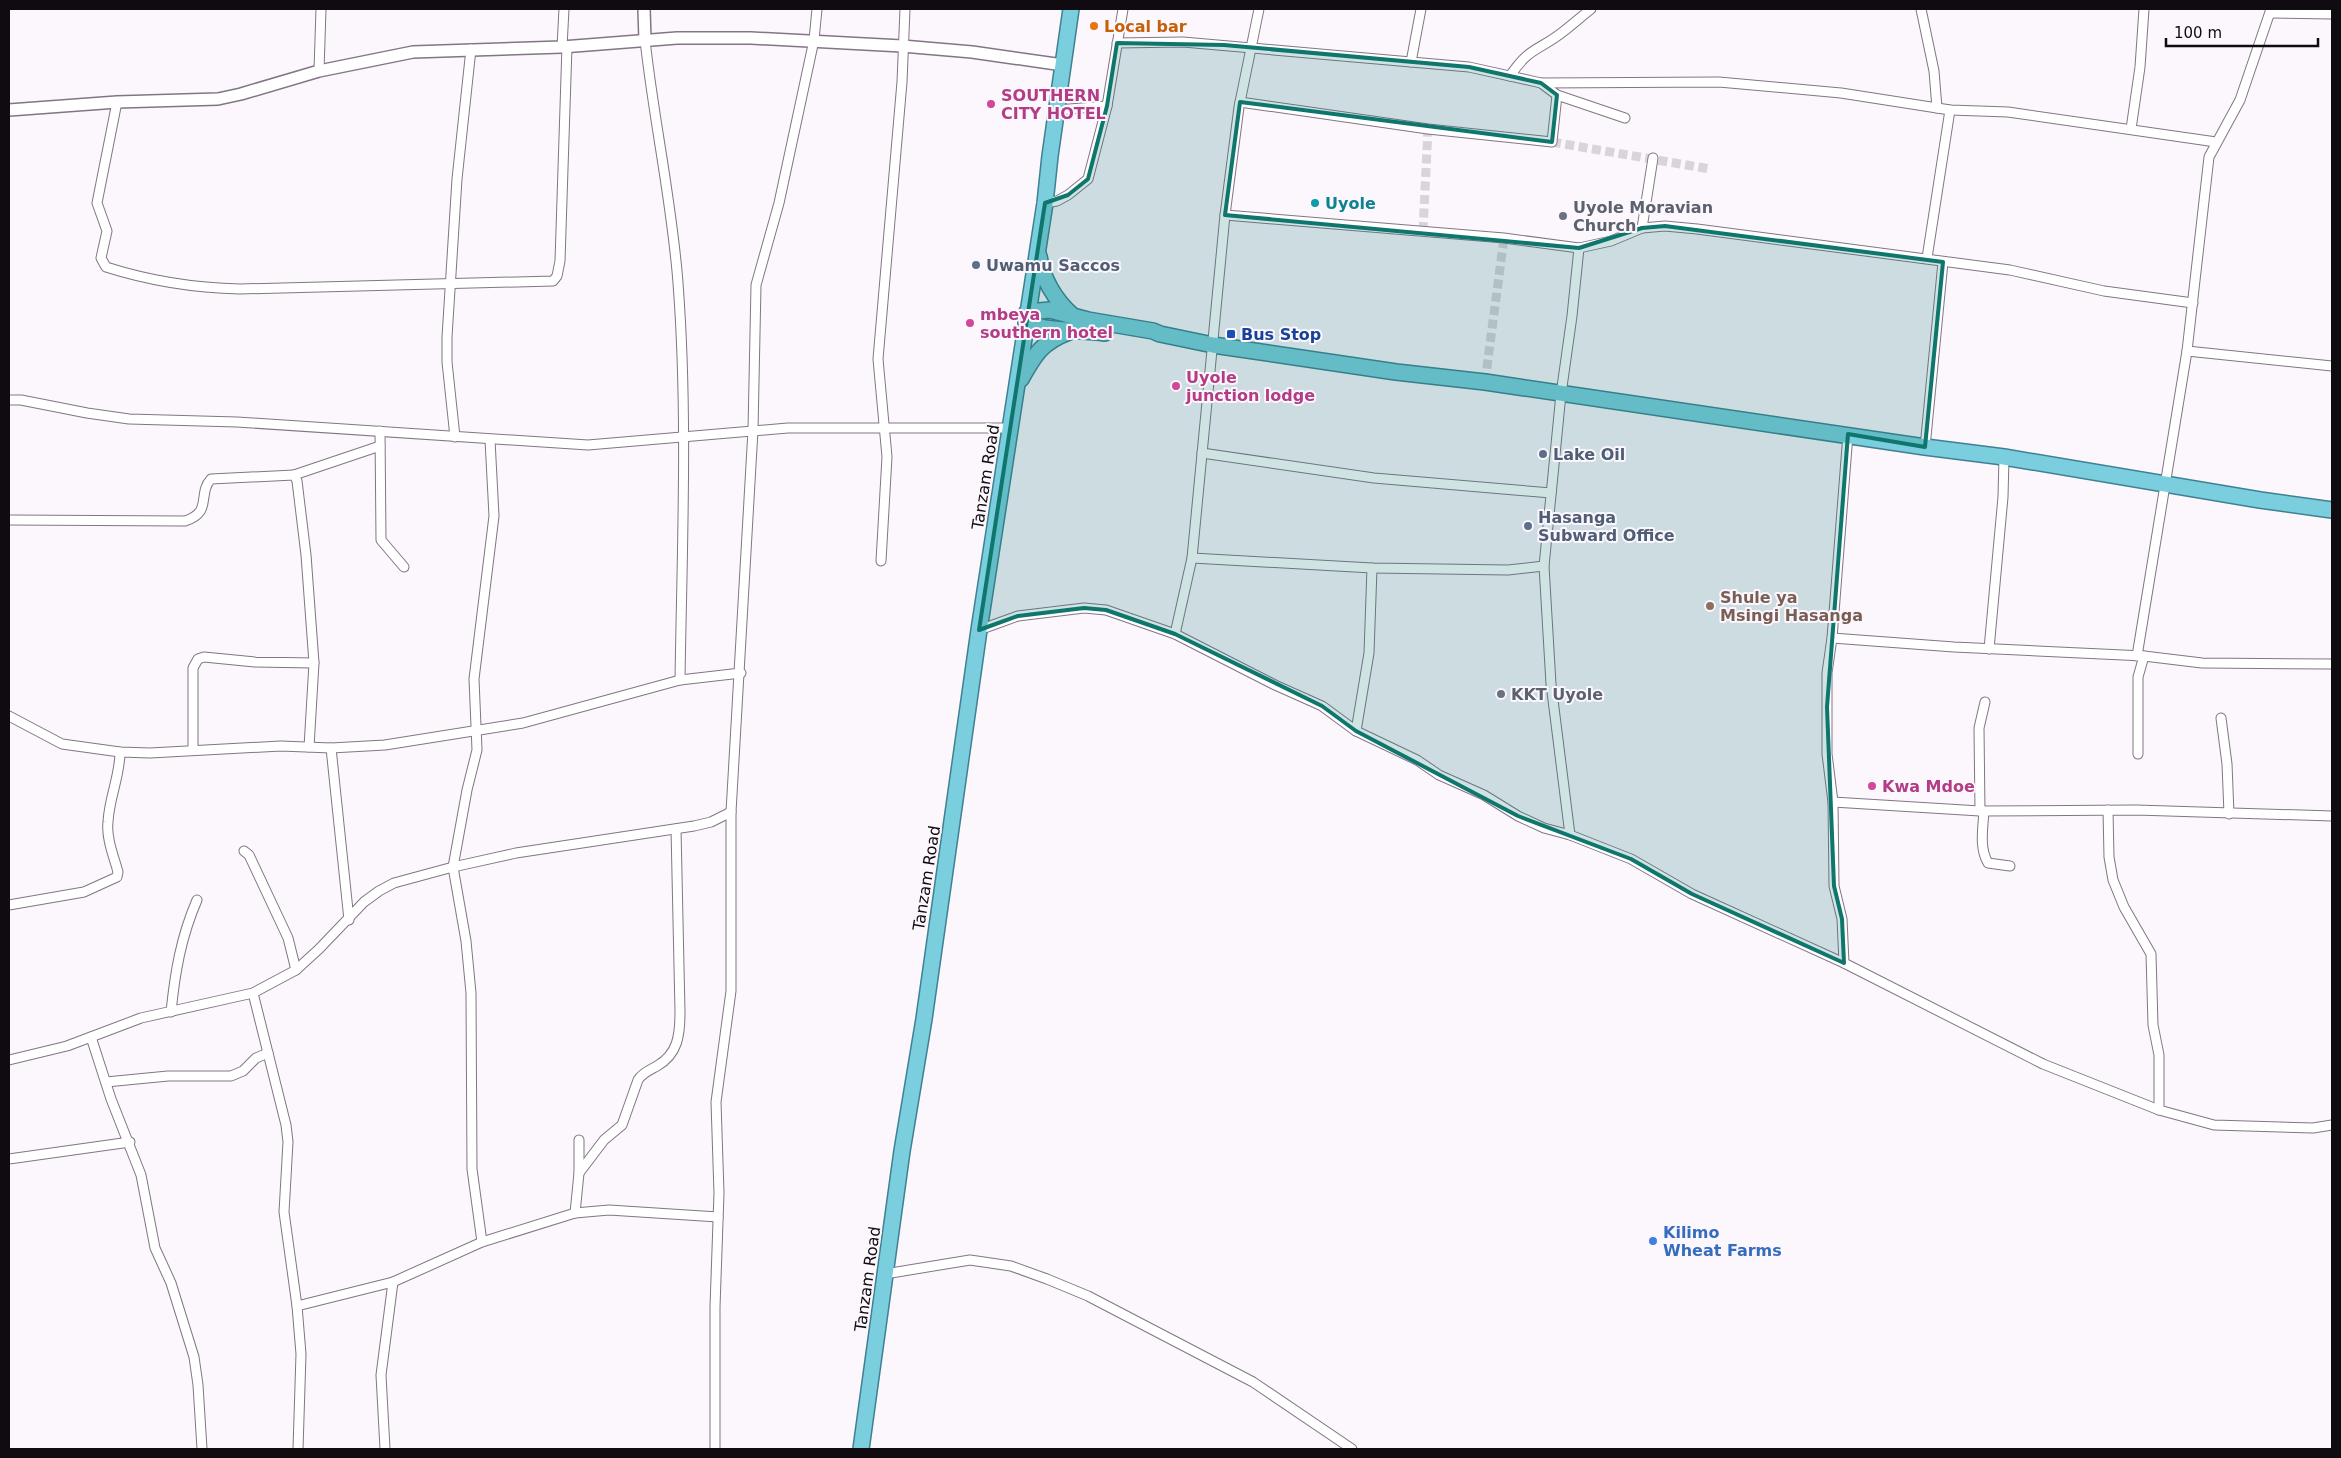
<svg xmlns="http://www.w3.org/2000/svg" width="2341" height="1458" font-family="'DejaVu Sans',sans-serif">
	<rect width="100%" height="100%" fill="#fcf6fd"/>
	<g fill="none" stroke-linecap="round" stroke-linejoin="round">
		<g stroke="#d9d3da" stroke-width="9" stroke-dasharray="9 4.5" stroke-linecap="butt">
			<polyline points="1552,142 1710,169"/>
			<polyline points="1423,231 1428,129"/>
			<polyline points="1485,382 1504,238"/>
		</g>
		<defs>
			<g id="minor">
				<polyline points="1921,9 1934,71 1937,108"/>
				<polyline points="2271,13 2332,14"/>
				<path d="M645,40C654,122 672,202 678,283C688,415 682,548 680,680"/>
				<polyline points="1117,43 1183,42 1411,62 1469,67 1541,83 1719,82 1841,93 1950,110 2008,112 2216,142"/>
				<polyline points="562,47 564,9"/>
				<polyline points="1411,62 1421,9"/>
				<polyline points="319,71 321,9"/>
				<path d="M1510,76C1530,46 1539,51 1564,31C1573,24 1582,16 1591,9"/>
				<polyline points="1541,83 1557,95 1625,118"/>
				<path d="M117,102L97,203L107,231L101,258L106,267C150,281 194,288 240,289L553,281L557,276L560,261L567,46"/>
				<polyline points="1240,102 1428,129 1552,142 1557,95"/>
				<polyline points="1057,110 1107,106"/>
				<polyline points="2131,129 2140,67 2144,9"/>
				<polyline points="1045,203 1057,201 1068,195 1088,179 1107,106 1123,9"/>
				<polyline points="1225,215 1504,238 1579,248 1572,316 1561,394 1544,566 1551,684 1570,835"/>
				<polyline points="1642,228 1653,158"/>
				<polyline points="1579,248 1611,241 1642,228 1665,226 1697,229 2010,270 2104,291 2193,303"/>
				<polyline points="1927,258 1950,110"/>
				<polyline points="2187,351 2332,366"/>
				<polyline points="9,400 21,400 87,413 129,419 237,422 588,445 788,428 1011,428"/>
				<polyline points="380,431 381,540 404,567"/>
				<polyline points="455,437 447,362 447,337 457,179 471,49"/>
				<polyline points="1925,447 1943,262"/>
				<polyline points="1202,453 1374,478 1551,493"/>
				<polyline points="294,475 380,446"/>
				<path d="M9,520L185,521C213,512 197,494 211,479L294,475L297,481L306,555L314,663L309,747"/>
				<polyline points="1192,558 1372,568 1508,570 1544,566"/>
				<polyline points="881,561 887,457 878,359 902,82 905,9"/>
				<polyline points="979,630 1018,616 1084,608 1106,610 1175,634 1275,685 1322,706 1356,731 1417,760 1439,775 1484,795 1518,816 1544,828 1570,835 1631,859 1692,894 1844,963 2043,1064 2159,1110 2214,1125 2313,1128 2332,1125"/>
				<polyline points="1175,634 1192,558 1225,215 1239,107 1259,9"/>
				<polyline points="1832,638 1954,647 2144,656 2202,663 2332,664"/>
				<polyline points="1989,649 2003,497 2004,457"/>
				<polyline points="2137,656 2187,351 2209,157 2240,100 2271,9"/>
				<polyline points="9,716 62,744 120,752 150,753 281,746 331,748 385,745 523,723 680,680 741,673"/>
				<polyline points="2221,718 2227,764 2229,814"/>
				<polyline points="1356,731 1369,653 1372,568"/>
				<polyline points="331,748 349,920"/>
				<polyline points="193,750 193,668 198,659 204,657 255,662 314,663"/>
				<polyline points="2138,754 2138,677 2144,656"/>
				<polyline points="1833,802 1980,811 2136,810 2332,816"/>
				<polyline points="2108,810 2109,857 2113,880 2124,907 2151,954 2153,1025 2159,1055 2159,1110"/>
				<polyline points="1980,811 1979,728 1985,702"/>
				<path d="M1984,811C1983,828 1979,848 1988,863L2010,866"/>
				<polyline points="244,851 249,855 288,938 296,970"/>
				<path d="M9,905L84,892L117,877L118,872C114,857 106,838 108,822C109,798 120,776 120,752"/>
				<polyline points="1844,963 1842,919 1834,886 1833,802 1827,754 1827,673 1832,638 1848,434"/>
				<polyline points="253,993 286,1125 288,1142 284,1212 297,1306 301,1354 298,1449"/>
				<path d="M171,1012C175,972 181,937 197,900"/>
				<polyline points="91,1037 111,1099 141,1175 155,1248 171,1283 194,1357 198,1385 202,1449"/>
				<polyline points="9,1060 67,1046 141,1018 253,993 296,970 319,949 364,902 379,891 394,883 453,867 516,853 694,826 711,822 731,812"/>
				<polyline points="106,1082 168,1076 231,1076 243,1071 256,1058 268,1053"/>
				<polyline points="9,1159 130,1142"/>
				<path d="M579,1173L604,1140L622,1125L638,1080C642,1073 650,1070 657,1066C678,1054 680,1035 680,1012L676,829"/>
				<polyline points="575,1213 579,1173 579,1140"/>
				<polyline points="482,1242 472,1169 471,993 466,941 453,867 467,790 477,750 474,679 494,516 490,440"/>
				<polyline points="885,1274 970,1260 1011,1266 1047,1279 1088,1296 1253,1382 1352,1449"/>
				<polyline points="297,1306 393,1282 482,1242 575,1213 609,1210 718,1217"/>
				<polyline points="385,1449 381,1375 393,1282"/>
				<polyline points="715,1449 715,1307 719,1193 716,1102 731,991 731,812 753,430 756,285 779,203 814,40 817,9"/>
			</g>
			<g id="tertiary">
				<polyline points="644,9 645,40"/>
				<polyline points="9,110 117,102 218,99 241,94 319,71 413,52 562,47 677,38 751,38 902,46 972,52 1063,65"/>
			</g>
			<g id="trunk">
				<path d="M1039,256C1042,278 1055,300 1072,315"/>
				<polyline points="1027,312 1050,310 1088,320 1153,331 1160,334 1213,345 1396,372 1485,382 1925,447 2004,457 2260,500 2332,510"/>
				<path d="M1026,322C1051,333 1079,329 1105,333"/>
				<path d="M1021,379C1035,354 1042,342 1069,332"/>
				<polyline points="861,1449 902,1151 924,1019 979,630 1045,203 1050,156 1071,9"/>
			</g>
		</defs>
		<use href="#minor" stroke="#837585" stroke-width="11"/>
		<use href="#tertiary" stroke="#837585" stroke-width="14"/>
		<use href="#trunk" stroke="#3f8191" stroke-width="18"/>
		<use href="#minor" stroke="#fff" stroke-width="9"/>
		<use href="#tertiary" stroke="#fff" stroke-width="11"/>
		<use href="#trunk" stroke="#7acede" stroke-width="15"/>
	</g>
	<path fill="#0f766e" fill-opacity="0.2" stroke="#0f766e" stroke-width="4" stroke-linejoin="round" d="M1117,43L1224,45L1469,67L1541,83L1557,95L1552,142L1240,102L1225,215L1579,248L1642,228L1665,226L1943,262L1925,447L1848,434L1827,707L1834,886L1842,919L1844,963L1692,894L1631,859L1518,816L1356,731L1322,706L1175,634L1106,610L1084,608L1018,616L979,630L1045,203L1068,195L1088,179L1107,106Z"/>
	<circle fill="#e8710a" stroke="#fcf6fd" stroke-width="2" cx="1094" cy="26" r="5"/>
	<g fill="#d1479c" stroke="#fcf6fd" stroke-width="2">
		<circle cx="991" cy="104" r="5"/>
		<circle cx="970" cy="323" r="5"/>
		<circle cx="1176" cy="386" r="5"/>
		<circle cx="1872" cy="786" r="5"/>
	</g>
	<circle fill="#0f9aa8" stroke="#fcf6fd" stroke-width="2" cx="1315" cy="203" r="5"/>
	<g fill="#6b7280" stroke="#fcf6fd" stroke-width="2">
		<circle cx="1563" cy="216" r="5"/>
		<circle cx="1501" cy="694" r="5"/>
	</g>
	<g fill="#5c6f8a" stroke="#fcf6fd" stroke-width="2">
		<circle cx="976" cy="265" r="5"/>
		<circle cx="1543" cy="454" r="5"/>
		<circle cx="1528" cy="526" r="5"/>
	</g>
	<rect fill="#1a4fb4" stroke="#fcf6fd" stroke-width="2" x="1226" y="329" width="10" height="10" rx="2.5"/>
	<circle fill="#8d6e63" stroke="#fcf6fd" stroke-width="2" cx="1710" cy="606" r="5"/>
	<circle fill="#3f7fe0" stroke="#fcf6fd" stroke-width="2" cx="1653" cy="1241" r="5"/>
	<g text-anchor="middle" stroke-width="4" stroke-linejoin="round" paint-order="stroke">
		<g font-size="16" font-weight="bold" fill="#c56008" stroke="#fcf6fd" text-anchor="start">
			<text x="1104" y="32">Local bar</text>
		</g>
		<g font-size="16" font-weight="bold" fill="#b23c85" stroke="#fcf6fd" text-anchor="start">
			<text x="1001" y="101">SOUTHERN<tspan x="1001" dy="18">CITY HOTEL</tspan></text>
			<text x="980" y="320">mbeya<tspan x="980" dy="18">southern hotel</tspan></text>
			<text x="1186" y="383">Uyole<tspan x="1186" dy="18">junction lodge</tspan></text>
			<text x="1882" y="792">Kwa Mdoe</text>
		</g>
		<g font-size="16" font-weight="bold" fill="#0d838f" stroke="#fcf6fd" text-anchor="start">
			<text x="1325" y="209">Uyole</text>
		</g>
		<g font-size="16" font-weight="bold" fill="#5b616d" stroke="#fcf6fd" text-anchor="start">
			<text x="1573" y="213">Uyole Moravian<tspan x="1573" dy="18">Church</tspan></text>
			<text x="1511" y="700">KKT Uyole</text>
		</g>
		<g font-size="16" font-weight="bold" fill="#4e5e75" stroke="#fcf6fd" text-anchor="start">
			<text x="986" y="271">Uwamu Saccos</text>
			<text x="1553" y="460">Lake Oil</text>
			<text x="1538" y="523">Hasanga<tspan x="1538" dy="18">Subward Office</tspan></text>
		</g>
		<g font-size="16" font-weight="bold" fill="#164399" stroke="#fcf6fd" text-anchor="start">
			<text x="1241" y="340">Bus Stop</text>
		</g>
		<g font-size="16" fill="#100b11" stroke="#fcf6fd">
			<text transform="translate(985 477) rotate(-81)" y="6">Tanzam Road</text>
			<text transform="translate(926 878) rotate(-81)" y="6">Tanzam Road</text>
			<text transform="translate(867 1279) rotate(-82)" y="6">Tanzam Road</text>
		</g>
		<g font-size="16" font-weight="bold" fill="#785e54" stroke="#fcf6fd" text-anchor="start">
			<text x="1720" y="603">Shule ya<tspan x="1720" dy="18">Msingi Hasanga</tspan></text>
		</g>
		<g font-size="16" font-weight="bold" fill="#366cbe" stroke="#fcf6fd" text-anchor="start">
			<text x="1663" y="1238">Kilimo<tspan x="1663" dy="18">Wheat Farms</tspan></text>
		</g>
	</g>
	<rect width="2341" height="1458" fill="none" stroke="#100b11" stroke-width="20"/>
	<path d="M2166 38v8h152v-8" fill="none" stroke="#100b11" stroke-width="2.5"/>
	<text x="2174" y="38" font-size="15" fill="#100b11" stroke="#fcf6fd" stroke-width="4" paint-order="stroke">100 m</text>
</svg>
